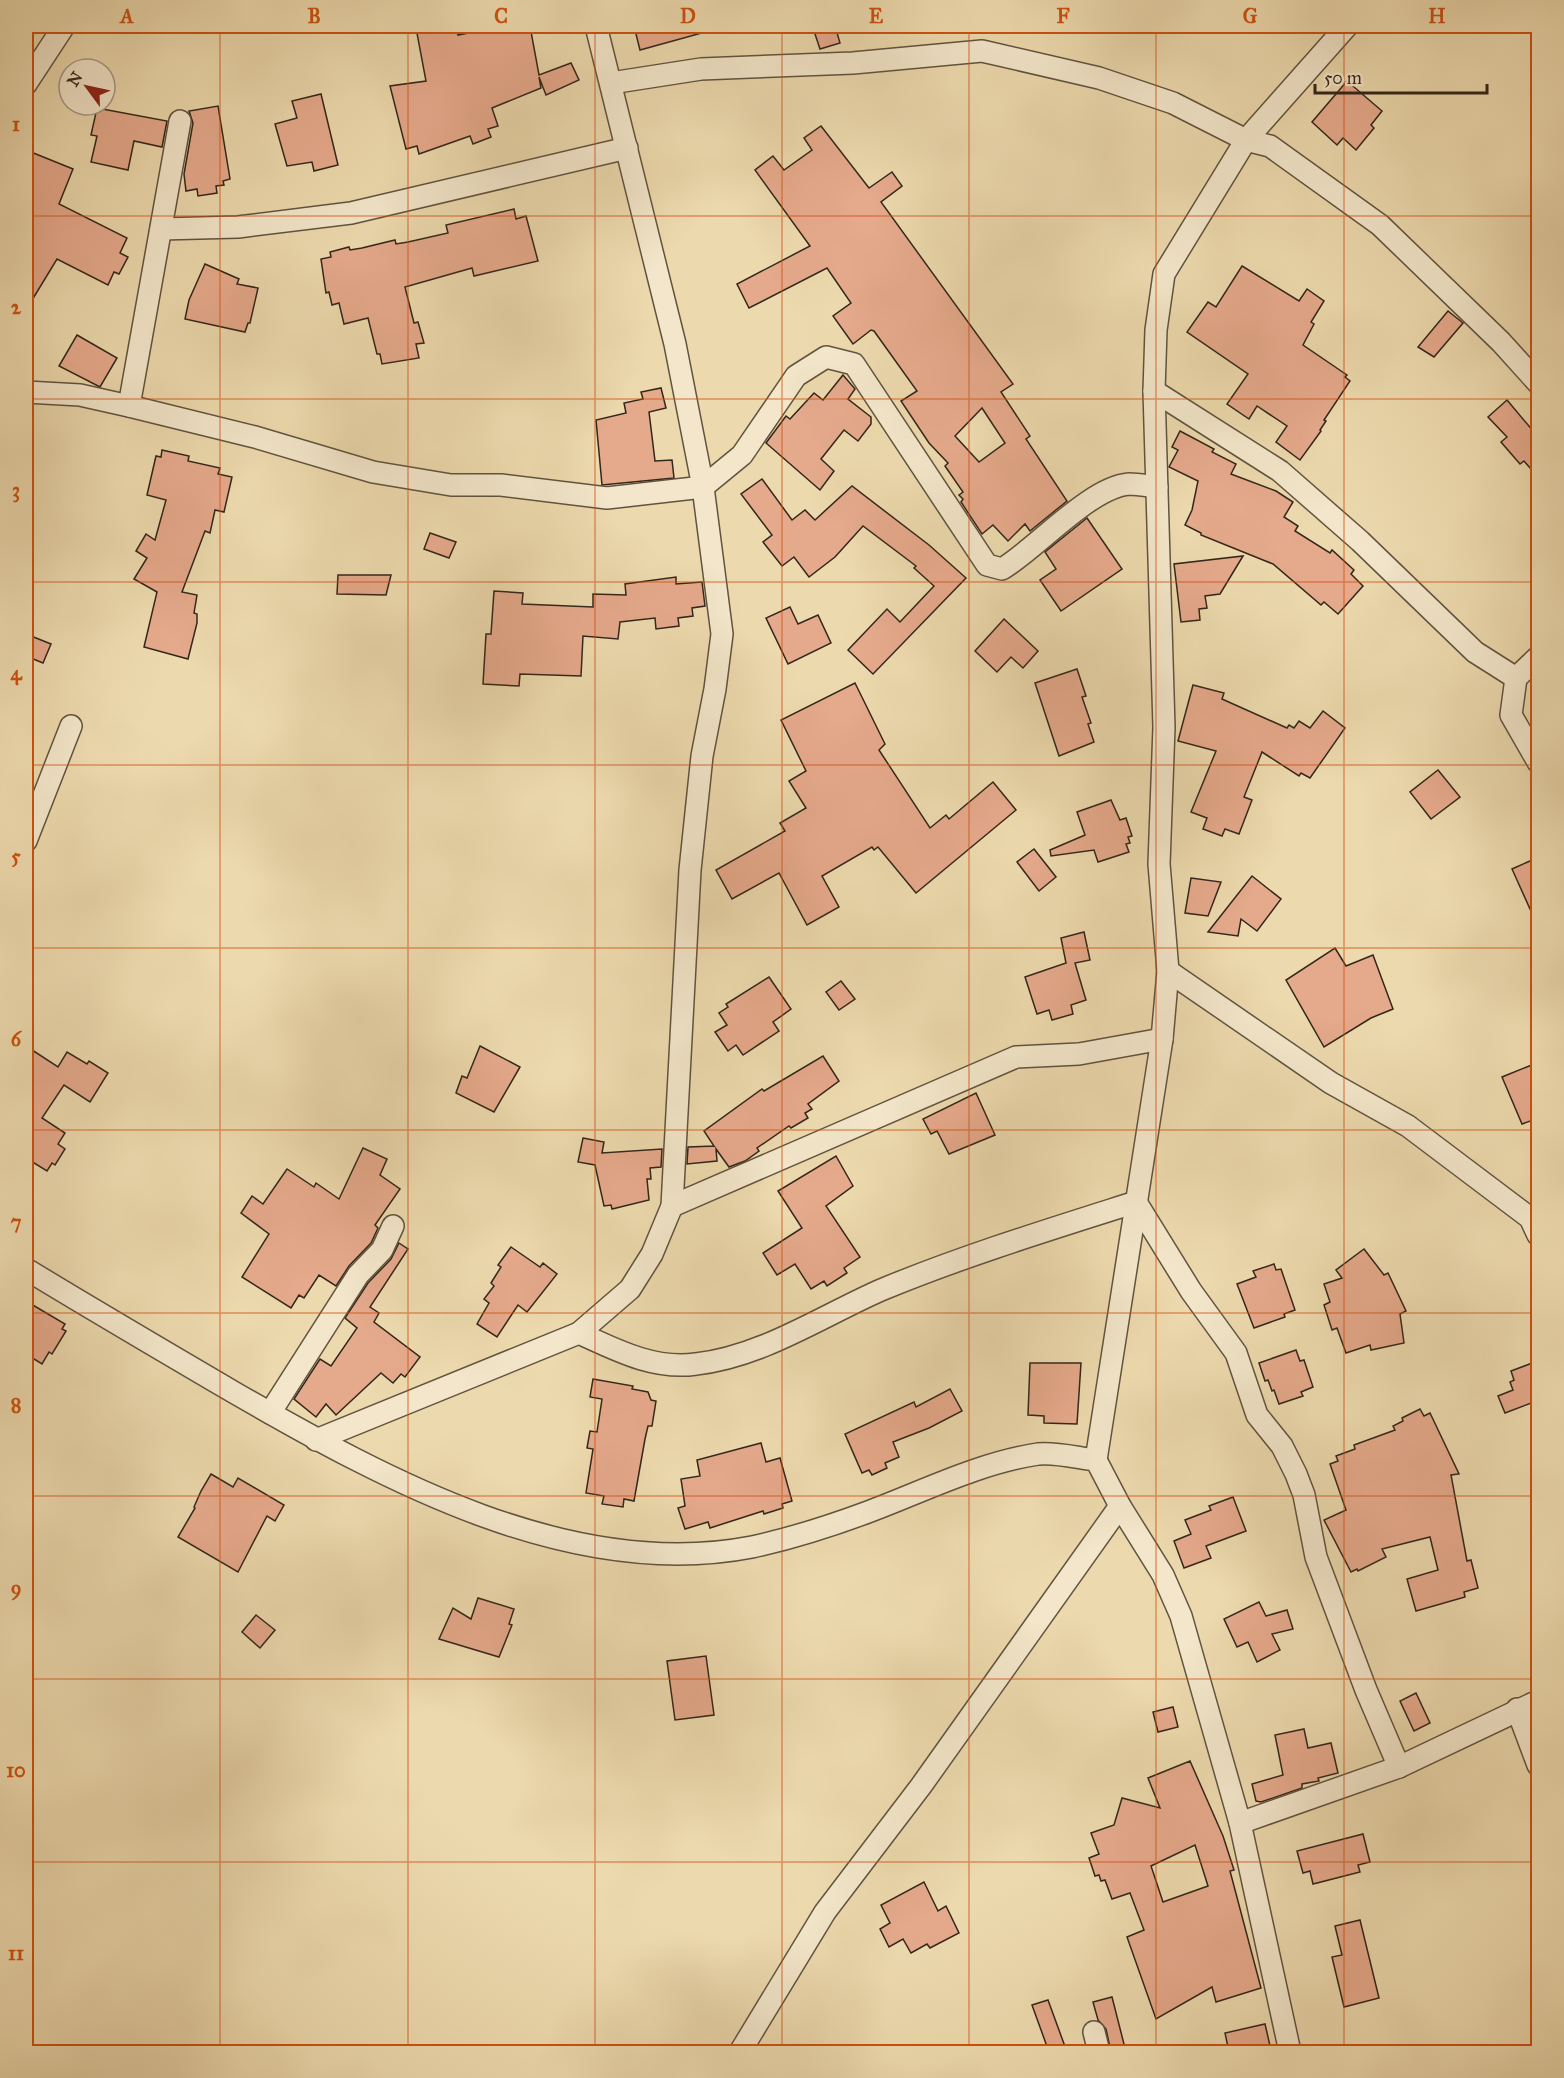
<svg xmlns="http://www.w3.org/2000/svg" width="1564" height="2078" font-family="'IM FELL Great Primer',serif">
	<rect width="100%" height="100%" fill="#ecd9ad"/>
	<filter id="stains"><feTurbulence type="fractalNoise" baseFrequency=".00333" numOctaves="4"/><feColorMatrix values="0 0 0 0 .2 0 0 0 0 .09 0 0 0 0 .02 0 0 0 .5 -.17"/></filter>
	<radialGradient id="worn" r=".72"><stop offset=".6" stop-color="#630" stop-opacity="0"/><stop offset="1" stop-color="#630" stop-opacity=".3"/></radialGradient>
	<g fill="#e5a98b" stroke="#33261a" stroke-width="1.5" fill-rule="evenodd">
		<polygon points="432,26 456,26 458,35 504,26 530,26 539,75 571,63 579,80 546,95 539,77 541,88 492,108 498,126 488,129 491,137 473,144 470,136 419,154 417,146 406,149 390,86 426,81 416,28"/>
		<polygon points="634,26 708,26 709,31 640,50"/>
		<polygon points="835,26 840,43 820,49 814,31"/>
		<polygon points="1347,81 1382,111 1371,125 1374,128 1356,150 1343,138 1337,145 1312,122"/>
		<polygon points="321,94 338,165 314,171 312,162 287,166 275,124 297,118 292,101"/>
		<polygon points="218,106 230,179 223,181 224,185 216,186 217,193 198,196 197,189 186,191 184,174 193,123 189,111"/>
		<polygon points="97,108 167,121 162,147 134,141 128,170 91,162 97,136 91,135"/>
		<path d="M821,126L869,188L892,172L902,186L881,202L1013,384L1001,392L1030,436L1026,439L1067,501L1030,531L1025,524L1008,541L993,525L982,534L961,502L963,499L959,495L963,492L945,466L948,463L929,443L901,401L917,391L874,331L871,330L853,344L833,316L851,303L827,268L749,308L737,284L810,246L755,170L773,156L784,170L812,150L804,138ZM982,408L1005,443L979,462L955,436Z"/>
		<polygon points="26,150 73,169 59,204 127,238 120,253 128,257 119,274 114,272 108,285 57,259 26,310"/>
		<polygon points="514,209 516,219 526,216 538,261 474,276 472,268 405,287 414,323 418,322 424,343 416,344 419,358 382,364 380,354 377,354 368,318 344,324 339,303 332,305 329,292 326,293 321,259 331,257 330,252 349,247 350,250 362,248 395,240 396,244 408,242 448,233 446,225"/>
		<polygon points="205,264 239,279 237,284 258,288 250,323 248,323 245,332 185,319 189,300"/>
		<polygon points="1242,266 1299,301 1307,289 1324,301 1311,322 1314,324 1303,345 1347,375 1345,377 1350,381 1324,420 1326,421 1320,430 1321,431 1300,460 1276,442 1287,426 1257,406 1249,419 1227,404 1248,374 1187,332 1208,302 1216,307"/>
		<polygon points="1448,311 1463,323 1434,357 1418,347"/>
		<polygon points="77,335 117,358 100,387 59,366"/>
		<polygon points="843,375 855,389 848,399 871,417 871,424 858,441 844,430 821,459 834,471 820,490 766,443 786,416 790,419 814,393 823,400"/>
		<polygon points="661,388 666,408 649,412 655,461 672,460 674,478 602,485 596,420 626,413 624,403 643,399 641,392"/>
		<polygon points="1507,400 1539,438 1539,478 1524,461 1520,464 1501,442 1507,437 1488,417"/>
		<polygon points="1180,431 1214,449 1212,452 1236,464 1231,474 1276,491 1293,502 1284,517 1298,526 1295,531 1330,553 1332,550 1354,570 1351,574 1363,586 1338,614 1324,602 1321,605 1273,564 1201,535 1201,533 1185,525 1192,510 1198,481 1169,467 1178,450 1172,447"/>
		<polygon points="162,450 189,456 188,461 220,468 218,474 232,477 224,512 215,510 210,533 205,531 182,592 197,595 194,613 197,614 197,623 188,659 144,647 157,592 134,579 147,558 136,551 146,534 155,540 166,500 147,495 156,456 161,457"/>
		<polygon points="762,479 792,520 805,510 815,520 852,486 929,545 966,578 873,674 848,650 887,609 900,622 934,586 914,568 916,566 863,526 835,557 809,577 794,557 782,566 763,542 772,535 741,494"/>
		<polygon points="1087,518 1122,569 1061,611 1040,580 1056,569 1045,552"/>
		<polygon points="430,533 456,542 449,558 424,549"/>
		<polygon points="1243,556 1220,594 1205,596 1207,608 1199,609 1200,620 1181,622 1174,564"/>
		<polygon points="338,575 391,575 386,595 337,594"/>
		<polygon points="676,577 676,584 702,582 705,606 692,608 693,616 678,618 679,626 656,629 655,618 620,622 618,639 583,636 581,676 520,674 519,686 483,684 486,634 491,634 494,591 523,593 522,604 593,607 593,594 626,595 625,584"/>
		<polygon points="790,607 798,624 818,615 831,643 788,664 766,618"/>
		<polygon points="1004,619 1038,651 1023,668 1011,657 997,672 975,651"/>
		<polygon points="26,634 51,644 43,663 26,656"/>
		<polygon points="1077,669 1086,696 1082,697 1091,723 1088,724 1094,742 1059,756 1035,683"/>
		<polygon points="855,683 885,744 879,750 930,828 946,815 949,819 993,782 1016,810 916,893 878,847 874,850 872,847 822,876 839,907 807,925 779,873 732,899 716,870 785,831 780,823 806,808 789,781 806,771 781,720"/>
		<polygon points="1193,685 1224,693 1222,699 1287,728 1289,725 1294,728 1299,721 1310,728 1323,711 1345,728 1310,778 1301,773 1299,776 1262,752 1244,797 1252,800 1239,834 1225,829 1222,836 1203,829 1207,818 1191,812 1216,751 1178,741"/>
		<polygon points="1438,770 1460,797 1431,819 1410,792"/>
		<polygon points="1111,800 1120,820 1126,818 1132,836 1128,837 1130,843 1126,844 1129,852 1098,862 1094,850 1051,856 1050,850 1085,835 1077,812"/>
		<polygon points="1034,849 1056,877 1039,891 1017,862"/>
		<polygon points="1539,857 1539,929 1512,869"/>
		<polygon points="1252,876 1281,899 1257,931 1241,919 1238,936 1208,932"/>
		<polygon points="1191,878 1221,882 1208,916 1185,913"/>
		<polygon points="1084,932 1090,960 1075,963 1086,1000 1071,1005 1073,1014 1052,1020 1049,1010 1037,1014 1025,977 1066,963 1061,938"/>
		<polygon points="1335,948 1346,966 1373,955 1393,1009 1371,1018 1324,1047 1286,980"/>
		<polygon points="769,977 791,1009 773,1022 779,1031 743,1055 736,1045 728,1051 715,1032 727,1025 719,1013 728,1007 726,1004"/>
		<polygon points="841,981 855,999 839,1010 826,992"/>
		<polygon points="26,1046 58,1067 67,1052 87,1064 89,1061 108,1073 90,1102 64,1085 42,1118 65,1133 58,1144 65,1149 55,1165 52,1163 47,1171 26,1158"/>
		<polygon points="480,1046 520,1067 494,1112 456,1093 462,1076 467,1078"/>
		<polygon points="823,1056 839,1081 808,1104 812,1109 805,1113 808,1118 791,1128 789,1126 757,1148 759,1151 745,1161 729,1167 716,1149 717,1161 687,1164 688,1147 714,1146 704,1131 762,1089 764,1091"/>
		<polygon points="1539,1062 1539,1118 1522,1124 1502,1077"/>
		<polygon points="976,1093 995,1135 949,1154 937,1131 931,1134 923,1119"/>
		<polygon points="583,1138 604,1142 602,1153 662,1149 661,1167 650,1168 651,1179 647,1179 649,1200 612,1209 611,1205 604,1206 595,1165 578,1162"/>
		<polygon points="363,1148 387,1159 380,1175 400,1189 375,1225 378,1228 371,1243 349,1266 336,1286 319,1275 304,1298 299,1295 291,1308 242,1277 269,1234 241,1213 252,1196 263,1204 287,1169 314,1187 316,1183 339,1199"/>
		<polygon points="836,1156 853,1186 826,1206 860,1257 844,1268 847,1273 827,1286 824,1281 811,1289 795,1264 777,1275 763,1253 802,1228 778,1191"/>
		<polygon points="399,1243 408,1249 370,1307 379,1313 374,1322 420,1357 405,1377 401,1374 393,1383 381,1373 336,1415 326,1404 316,1417 294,1399 320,1359 331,1366 357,1328 345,1318 368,1283 391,1259"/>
		<polygon points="511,1247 540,1267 543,1263 557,1274 527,1312 518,1305 497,1337 477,1324 489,1303 484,1299 494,1286 491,1283 501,1267 498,1265"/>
		<polygon points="1364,1249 1384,1275 1388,1273 1406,1311 1400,1314 1404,1343 1371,1350 1370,1345 1346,1353 1337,1328 1332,1330 1324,1305 1330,1302 1324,1284 1342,1278 1336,1270"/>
		<polygon points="1274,1264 1276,1270 1281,1269 1295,1310 1284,1314 1285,1317 1254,1328 1237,1284 1256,1277 1253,1271"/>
		<polygon points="26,1301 65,1324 62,1329 66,1331 52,1354 49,1352 42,1364 26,1354"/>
		<polygon points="1296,1350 1300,1361 1304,1360 1313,1387 1301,1392 1303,1396 1279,1404 1274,1390 1272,1391 1268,1380 1265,1381 1259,1363"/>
		<polygon points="1535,1362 1539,1362 1539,1400 1505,1413 1498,1396 1513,1390 1510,1382 1514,1380 1511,1371"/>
		<polygon points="1030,1363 1081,1363 1077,1424 1044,1423 1044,1416 1028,1415"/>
		<polygon points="593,1379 633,1386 632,1389 648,1392 651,1400 656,1401 652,1426 648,1426 645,1439 634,1501 624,1499 623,1507 602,1504 604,1496 586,1493 593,1449 587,1448 590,1431 597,1432 602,1399 590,1397"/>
		<polygon points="950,1389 962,1411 929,1428 893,1442 899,1457 885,1463 887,1468 872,1475 869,1470 862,1473 845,1434 914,1402 916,1407"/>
		<polygon points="1420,1409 1424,1416 1430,1413 1459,1474 1451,1475 1467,1561 1471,1560 1478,1588 1464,1592 1465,1597 1416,1611 1407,1579 1438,1570 1430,1537 1382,1549 1386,1557 1358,1571 1357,1569 1351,1572 1324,1520 1346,1510 1330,1464 1338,1461 1336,1456 1355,1449 1354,1445 1395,1430 1393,1426 1403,1421 1402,1418"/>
		<polygon points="761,1443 766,1462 780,1458 792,1501 782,1504 783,1508 764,1514 763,1511 710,1528 708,1522 685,1529 678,1508 685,1506 681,1479 700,1476 697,1460"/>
		<polygon points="211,1474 233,1487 238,1478 284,1505 275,1521 267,1516 238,1572 178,1537 195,1508 194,1507 201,1491"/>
		<polygon points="1233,1497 1246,1531 1206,1546 1211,1558 1184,1568 1174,1541 1191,1534 1185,1520 1211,1510 1209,1506"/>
		<polygon points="478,1598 514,1609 509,1624 512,1625 499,1657 439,1639 453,1608 471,1619"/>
		<polygon points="1259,1602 1266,1616 1287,1610 1293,1629 1272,1634 1280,1650 1257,1662 1248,1642 1237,1647 1224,1619"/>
		<polygon points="256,1615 275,1630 260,1648 242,1632"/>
		<polygon points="706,1656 714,1715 675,1720 667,1661"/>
		<polygon points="1416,1693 1430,1723 1414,1731 1400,1701"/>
		<polygon points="1173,1707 1178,1727 1158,1732 1153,1712"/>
		<polygon points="1304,1729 1308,1748 1331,1743 1338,1773 1318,1778 1319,1781 1302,1784 1302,1788 1261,1802 1256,1801 1252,1784 1283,1775 1275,1735"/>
		<path d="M1190,1761L1223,1836L1234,1870L1230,1871L1261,1988L1216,2002L1212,1987L1156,2019L1127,1937L1144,1930L1130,1893L1112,1899L1105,1880L1101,1881L1099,1875L1095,1876L1089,1858L1099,1854L1091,1833L1114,1825L1122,1798L1160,1808L1148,1778ZM1195,1845L1208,1886L1163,1902L1151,1866Z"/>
		<polygon points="1363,1834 1370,1862 1358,1865 1360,1872 1313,1884 1310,1871 1303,1873 1297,1851"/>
		<polygon points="924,1882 938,1911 946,1906 959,1933 930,1948 927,1944 911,1953 903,1939 889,1947 880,1929 890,1923 881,1905"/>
		<polygon points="1360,1920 1379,1998 1344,2007 1332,1957 1342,1955 1335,1926"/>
		<polygon points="1112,1997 1126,2052 1111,2052 1106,2029 1098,2020 1093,2002"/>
		<polygon points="1048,2000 1067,2052 1084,2045 1086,2052 1049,2052 1032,2005"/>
		<polygon points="1265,2024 1271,2050 1229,2052 1225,2033"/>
	</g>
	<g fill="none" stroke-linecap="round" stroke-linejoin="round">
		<defs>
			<g id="minor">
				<polyline points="611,83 701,69 853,63 982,51 1099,78 1173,103 1246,140 1270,146 1380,225 1501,342 1538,383"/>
				<polyline points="26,84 64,26"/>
				<polyline points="161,229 238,227 351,213 627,148"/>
				<polyline points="1154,391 1280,471 1360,541 1475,652 1516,678 1511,715 1538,762"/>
				<path d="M26,392L80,395L129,406L255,437L373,472L451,485H501L607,498L703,487L742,455L796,376L826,357L854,364L987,565L1002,569C1036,549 1090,487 1129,484C1138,484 1148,486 1157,487"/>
				<polyline points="129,406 180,121"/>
				<polyline points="1516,678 1538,657"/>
				<polyline points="26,841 71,726"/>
				<polyline points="1168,971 1331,1083 1408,1126 1530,1218 1538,1235"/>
				<polyline points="672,1206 1016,1057 1079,1054 1162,1039"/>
				<path d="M26,1269C95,1311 165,1352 235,1393C386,1480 572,1582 752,1547C789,1539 833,1525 868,1512C924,1491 979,1463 1038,1454C1056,1452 1078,1458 1096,1460L1120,1506L1163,1575L1181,1616L1240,1823L1290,2052"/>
				<path d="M579,1333C616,1350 654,1370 696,1364C761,1357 822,1316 881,1290C963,1256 1051,1229 1136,1202L1191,1291L1236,1353L1257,1415L1282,1446L1296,1474L1304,1495L1316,1557L1366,1690L1399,1767"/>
				<polyline points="270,1413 358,1275 382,1250 393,1226"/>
				<polyline points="316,1440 579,1333 630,1289 652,1254 672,1206 690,870 702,756 715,689 722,634 703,487 675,344 596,26"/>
				<polyline points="1096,1460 1162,1039 1168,971 1159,864 1164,727 1154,391 1156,330 1164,274 1246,140 1347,26"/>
				<polyline points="1517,1709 1538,1765"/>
				<polyline points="1240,1823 1399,1767 1538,1701"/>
				<polyline points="1094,2032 1099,2052"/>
				<polyline points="740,2052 825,1912 921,1786 1120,1506"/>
			</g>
		</defs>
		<use href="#minor" stroke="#61533f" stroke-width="24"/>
		<use href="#minor" stroke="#f3e6ca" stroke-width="21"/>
	</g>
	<path fill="none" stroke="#cd510e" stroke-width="1.5" stroke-opacity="0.55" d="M220,26V2052M408,26V2052M595,26V2052M782,26V2052M969,26V2052M1156,26V2052M1344,26V2052M26,216H1538M26,399H1538M26,582H1538M26,765H1538M26,948H1538M26,1130H1538M26,1313H1538M26,1496H1538M26,1679H1538M26,1862H1538"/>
	<rect width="1564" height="2078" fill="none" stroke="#ecd9ad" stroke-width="66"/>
	<g transform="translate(87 87) rotate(303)"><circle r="28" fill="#f3e6ca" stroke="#a69984" stroke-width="1.5"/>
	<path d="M0-4.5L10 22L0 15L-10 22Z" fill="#8f2418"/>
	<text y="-9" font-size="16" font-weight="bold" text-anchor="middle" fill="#33261a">N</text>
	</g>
	<path d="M1315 84v9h172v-9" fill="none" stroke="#33261a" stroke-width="3"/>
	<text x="1324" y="84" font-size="18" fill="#33261a" stroke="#f3e6ca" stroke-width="4.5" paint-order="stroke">50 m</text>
	<rect x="33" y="33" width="1498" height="2012" fill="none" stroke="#cd510e" stroke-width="2"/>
	<g font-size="20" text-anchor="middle" font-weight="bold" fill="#cd510e">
		<text x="127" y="23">A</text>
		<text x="314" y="23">B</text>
		<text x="501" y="23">C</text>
		<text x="688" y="23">D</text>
		<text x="876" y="23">E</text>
		<text x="1063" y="23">F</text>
		<text x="1250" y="23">G</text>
		<text x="1437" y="23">H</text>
		<text x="16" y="131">1</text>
		<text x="16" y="314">2</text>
		<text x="16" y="497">3</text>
		<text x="16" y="680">4</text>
		<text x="16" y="863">5</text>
		<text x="16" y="1046">6</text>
		<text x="16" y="1229">7</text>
		<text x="16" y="1412">8</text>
		<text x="16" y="1595">9</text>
		<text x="16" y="1777">10</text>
		<text x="16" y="1960">11</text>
	</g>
	<rect width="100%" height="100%" filter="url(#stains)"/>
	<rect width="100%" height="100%" fill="url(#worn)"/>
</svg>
